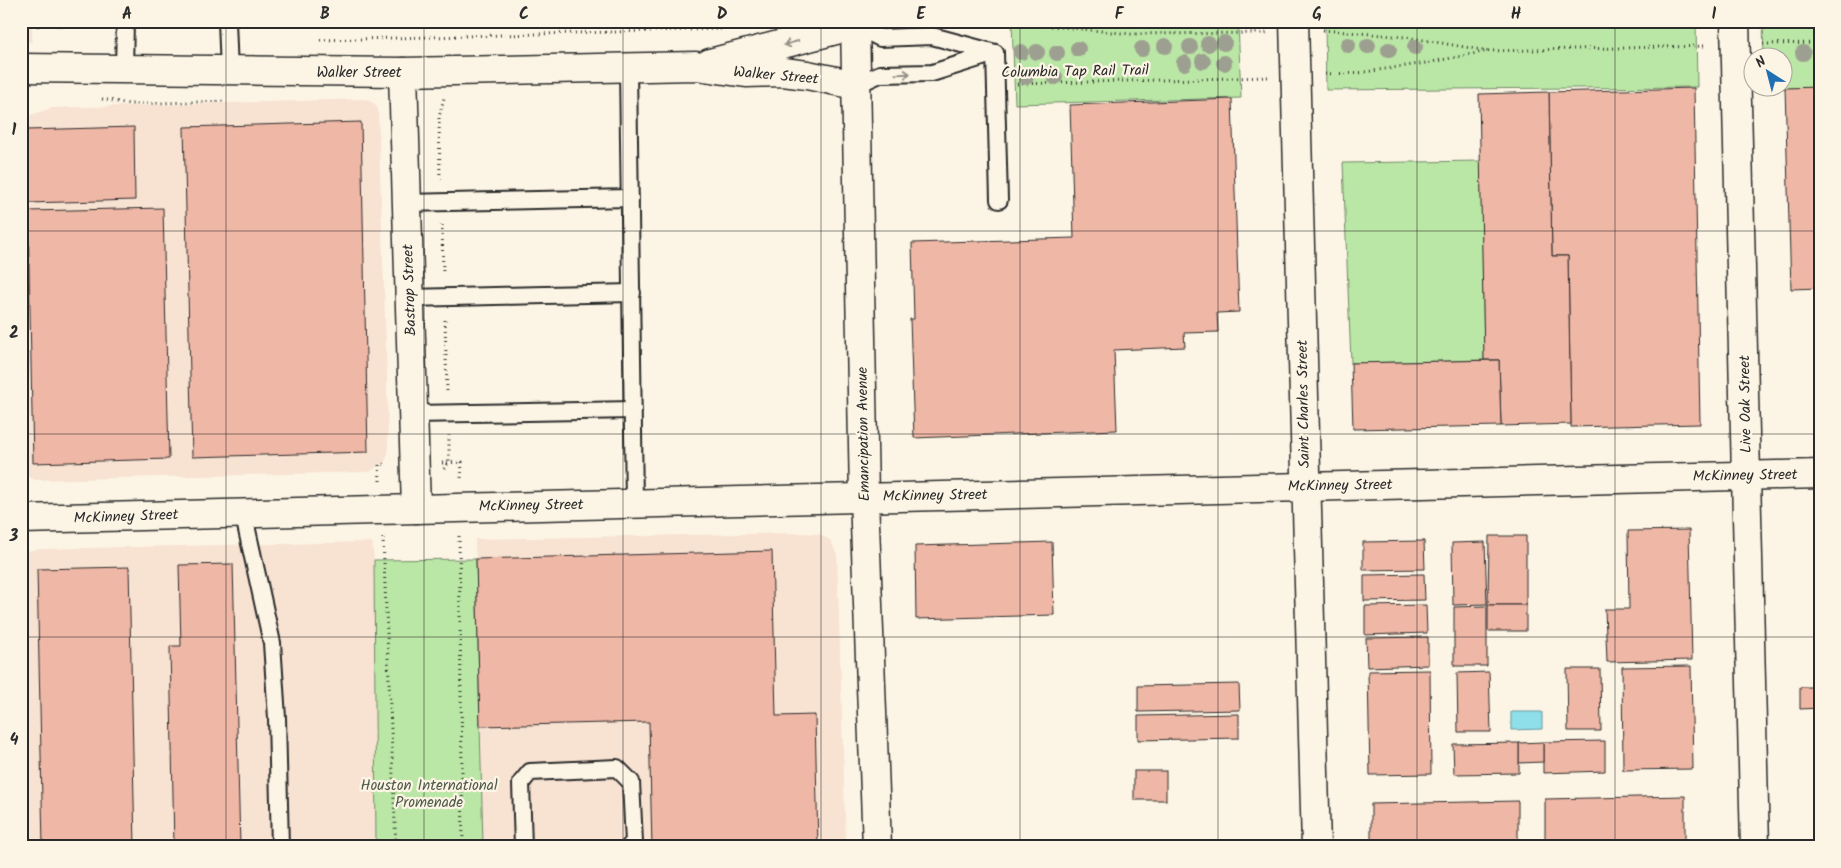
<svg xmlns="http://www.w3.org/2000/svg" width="1841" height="868" font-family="Kalam,sans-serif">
	<rect width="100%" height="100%" fill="#fcf5e5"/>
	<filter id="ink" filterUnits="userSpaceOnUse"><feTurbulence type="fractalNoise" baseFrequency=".02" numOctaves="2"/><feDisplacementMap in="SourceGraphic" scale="10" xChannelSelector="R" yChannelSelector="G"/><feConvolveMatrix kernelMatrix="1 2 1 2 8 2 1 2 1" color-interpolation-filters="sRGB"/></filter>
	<g filter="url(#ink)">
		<g fill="#f8e2d2">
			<polygon points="21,21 32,21 32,42 21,43"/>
			<polygon points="366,99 375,104 378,109 387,377 388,455 384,463 379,465 370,472 35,480 23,474 21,118 52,108"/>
			<polygon points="800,533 819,534 830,540 837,554 846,847 483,847 475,539"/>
			<polygon points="372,542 374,560 376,847 21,847 21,555 27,551 39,549"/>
		</g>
		<g fill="#bae7a5" stroke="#728968">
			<polygon points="50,21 96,21 96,26 55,26"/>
			<polygon points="1012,21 1238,21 1241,98 1015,104"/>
			<polygon points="1325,21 1696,21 1697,87 1326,90"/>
			<polygon points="1763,21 1820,21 1820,87 1765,89 1784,88 1784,58 1764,57"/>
			<polygon points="1481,161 1484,360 1351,363 1343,163"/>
			<polygon points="476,559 483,847 376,847 374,560"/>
		</g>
		<polygon fill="#8fdfeb" stroke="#67979e" points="1511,712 1542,712 1542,729 1511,730"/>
		<g fill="#efb7a5" stroke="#2b2b2b">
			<polygon points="1820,87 1820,288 1791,289 1785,88"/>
			<polygon points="1694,88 1700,424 1571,427 1568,256 1552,256 1549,92"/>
			<polygon points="1549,92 1552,256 1568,256 1571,424 1501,426 1499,360 1484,360 1479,94"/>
			<polygon points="1232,99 1239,312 1217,313 1218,332 1184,333 1185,347 1114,350 1117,430 914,438 910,319 914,319 912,243 1074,238 1070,105"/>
			<polygon points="361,122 368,452 192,457 184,127"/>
			<polygon points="134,127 135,200 28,203 26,130"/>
			<polygon points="163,208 169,459 33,463 28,211"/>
			<polygon points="1499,360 1501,426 1353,429 1351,363"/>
			<polygon points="1689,530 1692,660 1607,662 1605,609 1629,609 1628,531"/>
			<polygon points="1489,536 1526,536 1526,605 1488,605"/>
			<polygon points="1424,541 1425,569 1363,570 1363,542"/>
			<polygon points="1052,542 1054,615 916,619 915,546"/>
			<polygon points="1485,542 1487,604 1453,605 1452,543"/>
			<polygon points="772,551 776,716 815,715 818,847 652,847 649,722 480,726 476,559"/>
			<polygon points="233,564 240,847 174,847 170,646 181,646 179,565"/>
			<polygon points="129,567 135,847 43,847 37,569"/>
			<polygon points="1424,574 1425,600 1364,601 1364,575"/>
			<polygon points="1426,605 1427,633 1365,635 1365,606"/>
			<rect x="1488" y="605" width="38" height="26"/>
			<polygon points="1487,606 1487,666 1454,666 1454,607"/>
			<polygon points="1428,637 1428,665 1367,667 1366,638"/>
			<polygon points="1691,666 1693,769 1623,770 1622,667"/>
			<polygon points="1567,669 1600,669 1601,731 1568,731"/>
			<polygon points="1430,670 1431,774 1370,775 1368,671"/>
			<polygon points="1489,672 1491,732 1458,732 1457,673"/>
			<polygon points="1239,684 1240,710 1138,712 1138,686"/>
			<polygon points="1800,687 1820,687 1820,708 1800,709"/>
			<polygon points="1239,714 1239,738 1138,740 1138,716"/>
			<polygon points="1605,741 1605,771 1543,773 1543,742"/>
			<polygon points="1543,742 1543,762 1519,763 1519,743"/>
			<polygon points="1519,743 1519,773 1454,774 1453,744"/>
			<rect x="1134" y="771" width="32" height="29"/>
			<polygon points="1685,796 1685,847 1545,847 1545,799"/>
			<polygon points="1518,801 1518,847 1371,847 1371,804"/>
		</g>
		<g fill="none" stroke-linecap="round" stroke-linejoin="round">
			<defs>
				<g id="service">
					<polyline points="227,21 229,72"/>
					<polyline points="855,25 880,38 932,36 995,53 932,73 880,74 856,85"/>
					<polyline points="995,53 999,200"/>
					<polyline points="628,68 634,503"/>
					<polyline points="124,69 125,21"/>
					<polyline points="406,203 630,198"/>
					<polyline points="409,298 632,293"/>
					<polyline points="413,414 633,410"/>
					<polyline points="243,512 272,643 277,718 280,847"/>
					<polyline points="523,847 521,783 530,772 617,768 631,782 634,842 629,847"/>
				</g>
				<g id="minor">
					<polyline points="1294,21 1316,847"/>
					<polyline points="1735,21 1755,847"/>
					<polyline points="710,63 855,25"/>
					<polyline points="21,68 403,72 696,66 746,73 783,72 807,75 856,85"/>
					<polyline points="403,72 416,509"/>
				</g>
				<polyline id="tertiary" points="21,519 1820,474"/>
				<polyline id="secondary" points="855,21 864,497 877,847"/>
			</defs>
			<use href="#service" stroke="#2b2b2b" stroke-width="20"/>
			<use href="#minor" stroke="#2b2b2b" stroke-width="31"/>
			<use href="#tertiary" stroke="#2b2b2b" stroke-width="31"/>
			<use href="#secondary" stroke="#2b2b2b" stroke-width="31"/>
			<g stroke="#2b2b2b" stroke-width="3" stroke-dasharray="1 4" stroke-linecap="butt">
				<polyline points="38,21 38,29"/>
				<polyline points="981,23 1052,26 1131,34 1267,33"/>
				<polyline points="1323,30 1406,37 1488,51"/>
				<polyline points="320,40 722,29"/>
				<polyline points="1763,44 1820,43"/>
				<polyline points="1325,74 1358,73 1426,63 1488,51 1706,46"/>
				<polyline points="1017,84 1269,77"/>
				<polyline points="102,99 129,104 226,101"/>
				<polyline points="440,179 439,117 444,98"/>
				<polyline points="442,225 443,274"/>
				<polyline points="445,320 447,391"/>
				<polyline points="442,463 462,462 461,480"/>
				<polyline points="444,469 449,462 449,435"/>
				<polyline points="380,481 379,465 385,464"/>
				<polyline points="459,536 463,847"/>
				<polyline points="383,538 396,847"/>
			</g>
			<use href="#service" stroke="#fcf5e5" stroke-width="16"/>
			<use href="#minor" stroke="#fcf5e5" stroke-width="28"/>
			<use href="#tertiary" stroke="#fcf5e5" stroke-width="28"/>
			<use href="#secondary" stroke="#fcf5e5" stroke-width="28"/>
		</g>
		<g fill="#9da090">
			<circle cx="1224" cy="43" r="8"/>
			<circle cx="1208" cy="44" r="8"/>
			<circle cx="1348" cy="45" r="8"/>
			<circle cx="1165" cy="46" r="8"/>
			<circle cx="1368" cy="46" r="8"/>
			<circle cx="1190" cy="47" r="8"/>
			<circle cx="1415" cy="47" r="8"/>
			<circle cx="1078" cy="49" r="8"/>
			<circle cx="1142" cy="49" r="8"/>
			<circle cx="1389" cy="50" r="8"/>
			<circle cx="1021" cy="52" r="8"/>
			<circle cx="1037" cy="52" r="8"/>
			<circle cx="1057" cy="53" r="8"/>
			<circle cx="1803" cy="53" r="8"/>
			<circle cx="1203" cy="61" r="8"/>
			<circle cx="1184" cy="63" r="8"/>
			<circle cx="1224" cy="63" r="8"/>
			<circle cx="1026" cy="77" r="8"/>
			<circle cx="1055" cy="77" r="8"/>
		</g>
		<defs><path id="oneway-shaft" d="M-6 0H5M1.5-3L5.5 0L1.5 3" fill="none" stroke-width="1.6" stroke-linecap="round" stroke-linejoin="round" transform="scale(1.25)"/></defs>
		<g stroke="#949088">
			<use href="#oneway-shaft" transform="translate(791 43) rotate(165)"/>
			<use href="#oneway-shaft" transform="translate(903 74) rotate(-2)"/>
		</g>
	</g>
	<path fill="none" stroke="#2b2b2b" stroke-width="1" stroke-opacity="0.55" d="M226,21V847M424,21V847M623,21V847M821,21V847M1020,21V847M1218,21V847M1417,21V847M1615,21V847M21,231H1820M21,434H1820M21,637H1820"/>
	<g text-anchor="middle" stroke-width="4.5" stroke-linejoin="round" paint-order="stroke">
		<g font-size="15" fill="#2b2b2b" stroke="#fcf5e5">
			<text transform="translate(1075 71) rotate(-1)" y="5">Columbia Tap Rail Trail</text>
			<text x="359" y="77">Walker Street</text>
			<text transform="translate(776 75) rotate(5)" y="5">Walker Street</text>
			<text transform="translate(409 290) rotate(-92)" y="5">Bastrop Street</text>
			<text transform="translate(1303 404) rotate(-91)" y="5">Saint Charles Street</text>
			<text transform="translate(1745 404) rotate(-91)" y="5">Live Oak Street</text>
			<text transform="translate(863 434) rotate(-91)" y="5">Emancipation Avenue</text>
			<text transform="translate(1745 475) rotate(-1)" y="5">McKinney Street</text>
			<text transform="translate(1340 485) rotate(-1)" y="5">McKinney Street</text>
			<text transform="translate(935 495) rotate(-1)" y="5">McKinney Street</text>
			<text transform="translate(531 505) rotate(-1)" y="5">McKinney Street</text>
			<text transform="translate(126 516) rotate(-2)" y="5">McKinney Street</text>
		</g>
		<g font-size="15" fill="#4f5a4a" stroke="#fcf5e5">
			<text x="429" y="790">Houston International<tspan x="429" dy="17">Promenade</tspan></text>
		</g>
	</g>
	<rect width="1841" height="868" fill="none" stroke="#fcf5e5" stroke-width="55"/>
	<g transform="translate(1768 72) rotate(324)"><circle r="24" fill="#fcf5e5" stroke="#a8a49b"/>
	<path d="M0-4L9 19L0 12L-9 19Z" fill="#1f6fb2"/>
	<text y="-8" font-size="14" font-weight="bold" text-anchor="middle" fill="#2b2b2b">N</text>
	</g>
	<rect x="28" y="28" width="1786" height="812" fill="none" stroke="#2b2b2b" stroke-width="2"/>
	<g font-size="16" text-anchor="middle" font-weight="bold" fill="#2b2b2b">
		<text x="127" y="19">A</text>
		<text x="325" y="19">B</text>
		<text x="524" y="19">C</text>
		<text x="722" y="19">D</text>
		<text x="921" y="19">E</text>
		<text x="1119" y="19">F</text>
		<text x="1317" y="19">G</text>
		<text x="1516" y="19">H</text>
		<text x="1714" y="19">I</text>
		<text x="14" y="135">1</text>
		<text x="14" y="338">2</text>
		<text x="14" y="541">3</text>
		<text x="14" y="745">4</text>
	</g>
</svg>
